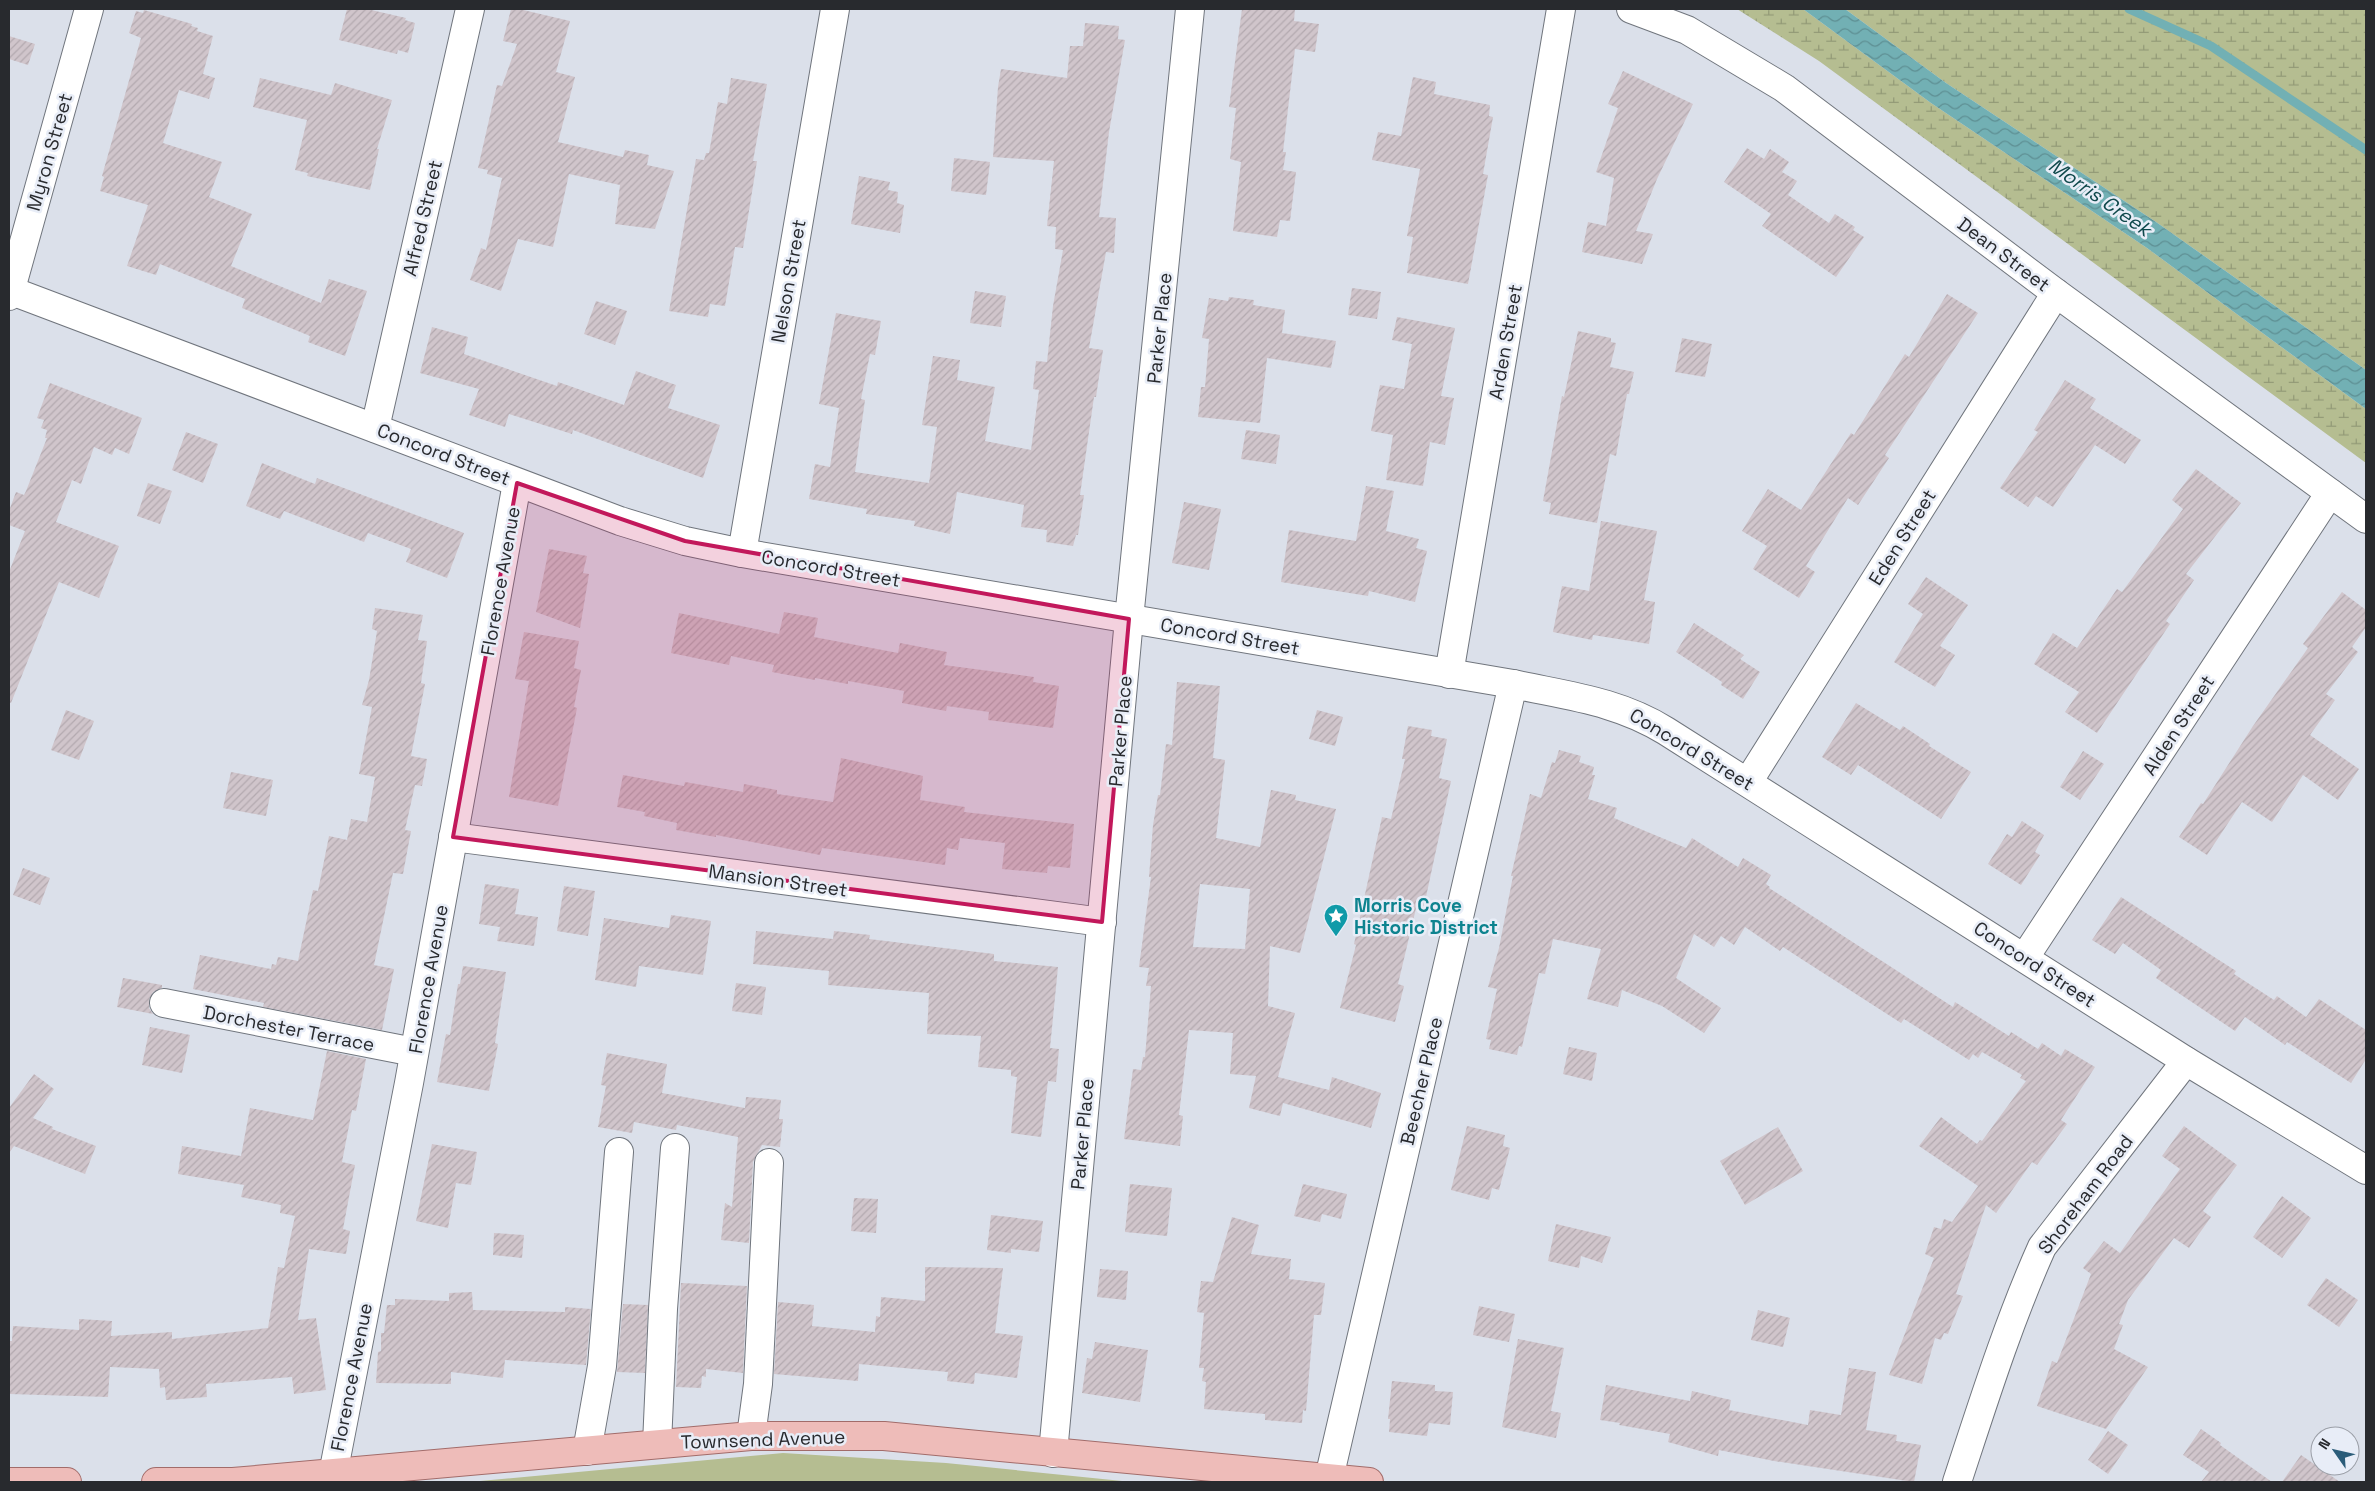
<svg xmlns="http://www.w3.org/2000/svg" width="2375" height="1491" font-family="'Space Grotesk',sans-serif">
	<defs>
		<pattern id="wetland-marsh" width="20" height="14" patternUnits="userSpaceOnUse" patternTransform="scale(1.25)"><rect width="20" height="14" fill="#b5bd91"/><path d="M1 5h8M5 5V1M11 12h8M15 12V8" fill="none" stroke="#939a77"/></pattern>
		<pattern id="water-waves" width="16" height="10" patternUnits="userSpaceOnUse" patternTransform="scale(1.25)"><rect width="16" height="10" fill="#72b0b4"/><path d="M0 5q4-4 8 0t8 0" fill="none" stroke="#5e8f93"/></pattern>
		<pattern id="building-hatch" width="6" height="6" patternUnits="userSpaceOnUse" patternTransform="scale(1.25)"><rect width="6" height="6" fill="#d0c5cb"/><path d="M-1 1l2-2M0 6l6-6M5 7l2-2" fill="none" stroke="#b3a9af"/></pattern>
	</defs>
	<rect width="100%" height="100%" fill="#dbe0ea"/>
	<polygon fill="#b5bd91" points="783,1453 946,1463 1132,1482 469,1482"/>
	<g fill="url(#wetland-marsh)">
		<polygon points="1737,9 1803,9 1931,103 2147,248 2366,409 2366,463 1819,61"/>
		<polygon points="1845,9 2366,9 2366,370 2156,222 1946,83"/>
	</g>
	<polygon fill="url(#water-waves)" points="1803,9 1845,9 1946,83 2156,222 2366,370 2366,409 2147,248 1931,103"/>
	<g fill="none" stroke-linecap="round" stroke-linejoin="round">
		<polyline stroke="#72b0b4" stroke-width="9" points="2129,9 2211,46 2366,150"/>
	</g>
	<g fill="url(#building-hatch)" fill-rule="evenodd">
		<polygon points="347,9 367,9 406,18 405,20 415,23 408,53 398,50 397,54 339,40"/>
		<polygon points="511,9 519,9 570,21 556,72 575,77 558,142 623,157 625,150 649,155 647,165 674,171 655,229 615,224 620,185 569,174 553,247 518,239 501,291 470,280 481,248 486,250 502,178 487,174 488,170 478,168 497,85 502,86 517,44 503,41"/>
		<polygon points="1242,9 1295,9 1294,21 1319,24 1315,52 1295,49 1283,152 1286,152 1283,170 1296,172 1290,221 1280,220 1277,237 1233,231 1241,162 1230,159 1236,108 1229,107"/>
		<polygon points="144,10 192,24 191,26 198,28 197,31 213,36 203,74 215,78 209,99 179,90 163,143 222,162 209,197 252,214 231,266 321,303 329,279 367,291 345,356 308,342 310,336 242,308 245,299 160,264 156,275 127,266 148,205 100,191 104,177 102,176 141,38 129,33 136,11 143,13"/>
		<polygon points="1085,23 1119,26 1118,39 1125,40 1109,132 1099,217 1116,218 1114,253 1106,252 1089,348 1103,350 1096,397 1094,397 1080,495 1084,495 1078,535 1076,535 1073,546 1046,542 1047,530 1021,527 1024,505 957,492 950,534 914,526 915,521 866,514 867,509 809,499 815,464 830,467 839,408 819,404 836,313 881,321 875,355 870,354 861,399 865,400 855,472 929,483 937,427 922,425 933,356 960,360 957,380 995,387 985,441 1031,450 1039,390 1033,389 1036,361 1047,362 1053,306 1063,250 1055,249 1056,227 1047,226 1054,161 993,157 998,87 1001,69 1067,78 1070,46 1083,46"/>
		<polygon points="9,36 35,44 28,65 9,59"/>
		<polygon points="1623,71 1693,104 1657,179 1636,231 1653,234 1642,264 1582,252 1588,222 1606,226 1614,178 1596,172 1618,108 1608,104"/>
		<polygon points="1413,77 1436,82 1434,94 1490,105 1489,116 1493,117 1483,174 1488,175 1468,284 1407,273 1413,237 1407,236 1420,169 1372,160 1378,132 1401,136"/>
		<polygon points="260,78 331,95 335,83 392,100 377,149 379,149 370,190 307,176 308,173 295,170 307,120 253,107"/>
		<polygon points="731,78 767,84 753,161 757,161 743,248 735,247 725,306 710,304 708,317 669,311 696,159 704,160 706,153 709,153 718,102 727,104"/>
		<polygon points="1747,148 1764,159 1770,149 1789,162 1782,172 1797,181 1788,195 1829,223 1835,214 1855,227 1853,230 1864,237 1836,277 1762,226 1771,214 1724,182"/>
		<polygon points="954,158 990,162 986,195 951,191"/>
		<polygon points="859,176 890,182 888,190 898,192 897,203 904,205 900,233 851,224"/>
		<polygon points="1352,288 1381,292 1377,319 1348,315"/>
		<polygon points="975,291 1006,296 1001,327 970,323"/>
		<polygon points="1947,294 1978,313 1885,455 1889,458 1858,505 1848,498 1806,566 1815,572 1799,598 1753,569 1767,546 1742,531 1768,489 1801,510 1851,433 1854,435 1905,354 1909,357"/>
		<polygon points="1229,297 1254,300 1253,305 1285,310 1282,333 1336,341 1331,368 1267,358 1260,423 1198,417 1201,387 1205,387 1209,339 1202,338 1209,298 1228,301"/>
		<polygon points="596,301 627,311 615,345 584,334"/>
		<polygon points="1397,317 1455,328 1441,396 1454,398 1445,445 1430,442 1423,486 1386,480 1393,435 1371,431 1380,385 1404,389 1412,344 1392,340"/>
		<polygon points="432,327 468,337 464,354 557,386 558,382 624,405 636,371 676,385 668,408 720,425 703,478 573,430 572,434 509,414 505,427 469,415 479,389 420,373"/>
		<polygon points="1578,331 1611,338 1611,342 1616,343 1610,367 1634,372 1629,394 1627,394 1616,456 1610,454 1597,523 1549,514 1551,503 1543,501 1562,396 1564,397"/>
		<polygon points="1682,338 1712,344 1705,377 1675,372"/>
		<polygon points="2065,380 2096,399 2090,408 2141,440 2125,464 2095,445 2053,507 2036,496 2028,507 2000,488 2038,432 2034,430"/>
		<polygon points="50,383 142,418 129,454 115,448 112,455 94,447 81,484 72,480 56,522 119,546 99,598 59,582 11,703 9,702 9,572 25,531 9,525 9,511 16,492 24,495 26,491 47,438 45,438 47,430 41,428 44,420 37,418"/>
		<polygon points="1246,430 1280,435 1276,464 1241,459"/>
		<polygon points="186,432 218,444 203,483 172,470"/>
		<polygon points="262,463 315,484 317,478 464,533 447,578 406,562 411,549 368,533 364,542 284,511 280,519 246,506"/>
		<polygon points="2196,469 2241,503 2186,574 2194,580 2166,621 2170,624 2097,733 2065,712 2079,692 2034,664 2053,633 2077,648 2117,589 2122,592 2183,509 2172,500"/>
		<polygon points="148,483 172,491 160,524 137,516"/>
		<polygon points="1366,486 1394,491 1386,531 1419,539 1416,548 1427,551 1415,602 1369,591 1368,596 1281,582 1289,530 1356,541"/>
		<polygon points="1184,502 1221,509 1209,570 1172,563"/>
		<polygon points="1601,521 1657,531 1644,600 1655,602 1649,644 1593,635 1592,640 1553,632 1562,586 1589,591"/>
		<polygon points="549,549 587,556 583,573 589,574 580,628 536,612"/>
		<polygon points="1926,577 1968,605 1940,646 1955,655 1935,687 1894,662 1923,614 1908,604"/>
		<polygon points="2342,592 2366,610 2366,627 2352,647 2358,652 2326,694 2335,700 2310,735 2359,769 2338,800 2303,775 2272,822 2242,802 2207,855 2179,837 2201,803 2203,804 2253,726 2308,648 2303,644"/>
		<polygon points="375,608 423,615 418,640 427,641 421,683 425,684 411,756 427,759 422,786 415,785 405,830 411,831 403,874 393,873 374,965 394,969 382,1030 263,1007 264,1003 193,989 200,955 271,969 272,964 276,965 278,957 298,961 313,890 318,891 329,836 347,840 351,819 367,822 375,777 359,774 372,707 362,705 369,680 377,631 372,629"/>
		<polygon points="784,612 818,618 814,637 898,653 900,643 947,652 944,665 1034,677 1033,682 1059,686 1053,728 988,720 989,712 947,706 946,711 902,703 904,691 848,681 848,684 815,678 815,680 772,672 774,665 731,656 729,665 671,653 679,613 779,634"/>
		<polygon points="1694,623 1744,655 1740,659 1760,672 1743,699 1721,685 1722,682 1676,652"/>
		<polygon points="524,632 579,641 574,668 581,670 574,707 577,708 558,806 509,797 529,681 515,679"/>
		<path d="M1177,682L1220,686L1213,758L1225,760L1216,838L1260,847L1271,790L1296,795L1295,800L1336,809L1300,953L1270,946L1268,1006L1295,1013L1278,1077L1329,1090L1332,1077L1381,1093L1371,1128L1283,1103L1280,1116L1249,1108L1256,1076L1230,1074L1233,1033L1189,1030L1179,1115L1183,1116L1180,1146L1124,1139L1133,1069L1141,1070L1143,1057H1145L1151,986H1146L1149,968L1139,967L1151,877H1149L1153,825L1158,795H1160L1166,744L1172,745ZM1200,884L1250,889L1245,949L1193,947Z"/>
		<polygon points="1856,703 1900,730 1903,726 1930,744 1929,746 1971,772 1941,819 1858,765 1851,775 1822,757"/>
		<polygon points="66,710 94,721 79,760 51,750"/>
		<polygon points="1317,710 1343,717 1335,746 1309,739"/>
		<polygon points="1408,726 1432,730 1431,736 1447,739 1439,778 1451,781 1424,906 1417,904 1398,984 1404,986 1395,1022 1340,1008 1356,945 1354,944 1382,817 1391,819 1405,759 1402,759"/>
		<polygon points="1559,750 1581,756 1579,762 1594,767 1592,775 1595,775 1588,799 1617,808 1614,818 1686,848 1692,838 1738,867 1743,858 1771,875 1766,884 1770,887 1769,888 1953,1007 1955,1002 2009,1036 2011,1032 2038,1049 2042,1043 2061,1056 2065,1049 2095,1067 2061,1120 2067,1124 2037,1165 2032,1162 1996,1213 1986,1205 1956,1294 1963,1296 1948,1334 1944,1333 1941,1340 1935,1338 1922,1384 1889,1375 1934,1258 1925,1254 1934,1227 1941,1229 1944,1219 1952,1222 1978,1186 1919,1146 1941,1117 1977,1144 1980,1140 1982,1141 2026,1081 2020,1078 2022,1075 1982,1052 1978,1058 1973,1054 1969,1060 1904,1019 1901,1023 1803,960 1783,947 1780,951 1745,927 1734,945 1721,936 1714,947 1694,934 1676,978 1721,1008 1704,1033 1662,1006 1622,990 1618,1007 1587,999 1601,949 1553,939 1545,974 1539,973 1522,1047 1519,1046 1517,1055 1489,1049 1491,1040 1486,1039 1497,989 1488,987 1499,948 1513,876 1511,876 1530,794 1541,798 1552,762 1555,763"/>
		<polygon points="2083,751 2104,764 2080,800 2060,787"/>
		<polygon points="841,758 923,776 920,800 965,807 964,812 1074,824 1070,868 1048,866 1047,873 1002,869 1005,843 960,838 958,850 947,848 945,865 822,848 820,855 716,835 716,837 676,830 677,823 644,816 645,812 617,807 623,775 684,786 685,782 743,792 744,784 777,790 777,794 833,802"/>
		<polygon points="231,772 273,780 266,816 223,808"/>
		<polygon points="2022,821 2044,835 2035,852 2040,855 2021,885 1988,864 2007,834 2012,837"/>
		<polygon points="23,868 50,878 40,905 13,895"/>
		<polygon points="485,884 519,889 515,914 538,917 534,946 497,941 500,927 479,924"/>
		<polygon points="564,886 595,891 588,936 557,931"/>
		<polygon points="2121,897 2236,971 2234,974 2274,1000 2277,996 2306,1017 2319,999 2366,1030 2366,1059 2351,1083 2287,1042 2285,1045 2245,1017 2235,1031 2156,978 2161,970 2123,943 2115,954 2092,940"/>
		<polygon points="671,915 711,921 703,975 639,966 636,987 595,980 604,918 669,928"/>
		<polygon points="756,931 833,939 834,931 870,935 869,939 994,954 994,961 1058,967 1050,1048 1059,1049 1056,1082 1048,1081 1041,1137 1011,1133 1017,1077 1011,1076 1011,1070 978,1067 981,1036 927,1034 929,993 828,985 829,971 753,964"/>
		<polygon points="463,966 506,972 495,1043 498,1044 489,1091 437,1082 446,1034 450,1035 458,984 460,984"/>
		<polygon points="123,978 162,985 162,988 153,992 149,1000 149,1008 153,1014 117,1007"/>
		<polygon points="736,983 766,987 762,1015 732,1011"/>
		<polygon points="150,1027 190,1035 182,1073 142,1065"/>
		<polygon points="1569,1047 1597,1053 1592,1081 1563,1074"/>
		<polygon points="327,1051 366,1059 356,1111 352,1110 342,1162 355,1165 343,1229 350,1231 346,1254 309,1249 298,1320 316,1318 326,1390 294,1394 292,1377 206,1384 207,1397 166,1400 165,1387 160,1388 159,1369 110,1367 108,1397 9,1394 9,1341 12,1341 13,1326 79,1330 79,1319 112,1321 111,1336 172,1332 172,1339 268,1328 278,1267 284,1268 295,1216 280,1213 281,1205 241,1197 244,1185 178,1174 182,1146 241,1156 250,1108 313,1120"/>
		<polygon points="607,1053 667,1064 662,1093 745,1108 746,1097 781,1100 779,1119 783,1119 780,1147 762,1145 753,1162 749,1243 721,1240 725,1203 732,1207 738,1137 677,1125 676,1130 634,1122 632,1133 598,1127 606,1086 601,1085"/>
		<polygon points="34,1074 54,1089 33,1118 53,1127 52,1129 96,1146 85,1174 14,1146 9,1153 9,1108"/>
		<polygon points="1467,1126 1505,1135 1503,1146 1510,1148 1499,1190 1492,1188 1489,1200 1451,1190"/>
		<polygon points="2184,1126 2237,1165 2203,1211 2211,1217 2189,1248 2174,1238 2128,1300 2119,1324 2123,1325 2114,1349 2148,1367 2106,1429 2037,1406 2052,1361 2057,1363 2091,1274 2083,1268 2104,1241 2120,1253 2180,1169 2162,1156"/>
		<polygon points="1778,1127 1803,1171 1745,1205 1720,1161"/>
		<polygon points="432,1144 477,1152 471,1185 456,1183 448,1228 416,1221"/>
		<polygon points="1130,1184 1172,1188 1167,1236 1125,1232"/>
		<polygon points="1303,1184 1347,1194 1341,1219 1322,1214 1320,1222 1294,1216"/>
		<polygon points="2282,1196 2311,1218 2282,1258 2253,1237"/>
		<polygon points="854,1198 878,1199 876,1233 851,1231"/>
		<polygon points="991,1215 1043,1221 1039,1252 1011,1249 1011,1253 987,1250"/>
		<polygon points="1232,1217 1259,1225 1251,1254 1291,1259 1289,1279 1325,1283 1321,1315 1314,1315 1306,1411 1303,1410 1302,1423 1265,1420 1265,1414 1204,1409 1206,1382 1202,1381 1204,1368 1199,1368 1204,1313 1197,1312 1201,1281 1213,1282"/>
		<polygon points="1556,1224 1611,1237 1602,1263 1581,1256 1579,1268 1548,1261"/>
		<polygon points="494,1233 524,1235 522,1258 493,1255"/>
		<polygon points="925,1267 1003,1268 995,1333 1023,1336 1017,1378 975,1373 974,1384 947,1381 948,1372 859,1364 858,1381 774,1374 778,1302 814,1305 812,1326 875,1332 876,1316 880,1317 881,1297 925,1301"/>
		<polygon points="1100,1269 1128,1271 1126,1300 1097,1297"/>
		<polygon points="2326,1278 2358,1300 2339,1327 2307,1305"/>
		<polygon points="681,1283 747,1286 743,1373 706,1369 706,1377 702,1376 701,1388 676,1387"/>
		<polygon points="472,1292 473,1310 565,1312 565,1307 591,1309 586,1365 505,1360 503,1378 451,1372 451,1384 376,1383 378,1352 381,1351 381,1333 384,1333 387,1305 395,1305 395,1299 449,1301 449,1293"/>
		<polygon points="623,1304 648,1305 645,1373 617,1372"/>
		<polygon points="1479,1306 1515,1314 1509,1342 1473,1335"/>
		<polygon points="1758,1310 1790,1318 1783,1347 1751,1340"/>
		<polygon points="1518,1339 1564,1348 1551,1411 1561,1413 1556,1438 1502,1427"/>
		<polygon points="1095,1342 1148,1350 1140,1402 1082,1393 1087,1358 1092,1359"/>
		<polygon points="1849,1368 1876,1372 1866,1430 1897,1435 1896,1441 1921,1445 1914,1482 1774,1461 1719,1450 1718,1456 1668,1442 1670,1434 1619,1425 1620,1423 1600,1420 1606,1385 1690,1401 1692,1391 1731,1400 1729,1410 1808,1425 1810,1410 1841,1415"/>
		<polygon points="1392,1381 1435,1385 1435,1391 1453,1392 1450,1425 1429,1423 1427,1436 1389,1432 1390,1419 1388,1419"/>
		<polygon points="2201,1429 2221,1443 2220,1445 2272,1482 2201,1482 2209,1472 2183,1455"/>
		<polygon points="2108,1431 2128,1445 2108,1474 2088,1460"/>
		<polygon points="2301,1455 2340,1482 2282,1482"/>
	</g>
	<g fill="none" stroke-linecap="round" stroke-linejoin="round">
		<defs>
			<g id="minor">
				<polyline points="1631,9 1687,30 1784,88 2056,293 2366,519"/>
				<path d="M9,290L620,521L685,541L742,553L1513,684C1568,696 1618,701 1666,731L2186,1061L2366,1170"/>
				<polyline points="9,296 89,9"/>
				<polyline points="375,428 470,9"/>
				<polyline points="742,553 835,9"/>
				<polyline points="1449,674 1561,9"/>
				<polyline points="1748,782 2056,293"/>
				<polyline points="453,837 1102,922"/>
				<polyline points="2025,957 2330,493"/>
				<polyline points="164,1003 414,1052"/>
				<polyline points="751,1436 758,1384 769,1163"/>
				<polyline points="657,1444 663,1309 675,1148"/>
				<polyline points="587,1451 602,1366 619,1152"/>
				<polyline points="1053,1453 1129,619 1190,9"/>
				<polyline points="333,1474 409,1083 517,483"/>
				<polyline points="1329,1478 1513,684"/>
				<path d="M1957,1482C1983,1403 2008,1323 2042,1247L2186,1061"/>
			</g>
			<g id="major">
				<polyline points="9,1482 67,1482"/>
				<polyline points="156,1482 233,1482 751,1436 884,1436 1369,1482"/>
			</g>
		</defs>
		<use href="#minor" stroke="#70757d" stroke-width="30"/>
		<use href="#major" stroke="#a26c6a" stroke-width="30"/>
		<use href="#minor" stroke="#fff" stroke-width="28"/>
		<use href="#major" stroke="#eebcb9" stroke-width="28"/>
	</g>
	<path fill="#c2185b" fill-opacity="0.2" stroke="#c2185b" stroke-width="4" stroke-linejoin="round" d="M517,483L685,541L1129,619L1102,922L453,837Z"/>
	<defs>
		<symbol id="sight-pin" viewBox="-11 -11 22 30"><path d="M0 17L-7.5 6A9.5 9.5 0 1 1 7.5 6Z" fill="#0f9aa8" stroke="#e8edf7"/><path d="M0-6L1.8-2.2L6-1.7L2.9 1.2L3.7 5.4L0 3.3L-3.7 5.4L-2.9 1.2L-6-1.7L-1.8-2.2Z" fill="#fff"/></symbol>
	</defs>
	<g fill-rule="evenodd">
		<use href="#sight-pin" x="1322" y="902" width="28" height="38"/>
	</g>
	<g text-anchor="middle" stroke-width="5" stroke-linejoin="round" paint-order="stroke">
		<g font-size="19" fill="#282a2e" stroke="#e8edf7">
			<text transform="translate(49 152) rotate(-74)" y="7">Myron Street</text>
			<text transform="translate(422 218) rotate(-77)" y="7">Alfred Street</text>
			<text transform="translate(2004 254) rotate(37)" y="7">Dean Street</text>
			<text transform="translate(788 281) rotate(-80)" y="7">Nelson Street</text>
			<text transform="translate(1159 328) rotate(-84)" y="7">Parker Place</text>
			<text transform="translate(1505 342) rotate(-80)" y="7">Arden Street</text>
			<text transform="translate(444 454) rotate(21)" y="7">Concord Street</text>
			<text transform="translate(1902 537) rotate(-58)" y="7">Eden Street</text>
			<text transform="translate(831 568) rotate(10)" y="7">Concord Street</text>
			<text transform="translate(500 581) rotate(-80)" y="7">Florence Avenue</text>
			<text transform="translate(1230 636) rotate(10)" y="7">Concord Street</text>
			<text transform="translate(2178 725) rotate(-57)" y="7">Alden Street</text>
			<text transform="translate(1120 731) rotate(-85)" y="7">Parker Place</text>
			<text transform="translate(1692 749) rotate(31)" y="7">Concord Street</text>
			<text transform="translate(778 880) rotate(8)" y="7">Mansion Street</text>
			<text transform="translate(2035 964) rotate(33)" y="7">Concord Street</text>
			<text transform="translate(428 979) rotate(-80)" y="7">Florence Avenue</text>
			<text transform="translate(289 1028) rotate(11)" y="7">Dorchester Terrace</text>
			<text transform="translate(1421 1081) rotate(-77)" y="7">Beecher Place</text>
			<text transform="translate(1082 1134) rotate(-85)" y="7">Parker Place</text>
			<text transform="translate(2085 1194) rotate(-53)" y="7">Shoreham Road</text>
			<text transform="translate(351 1377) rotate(-79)" y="7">Florence Avenue</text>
			<text transform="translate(763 1439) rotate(-2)" y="7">Townsend Avenue</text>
		</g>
		<g font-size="19" font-weight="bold" fill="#0d838f" stroke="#e8edf7" text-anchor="start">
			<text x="1354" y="912">Morris Cove<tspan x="1354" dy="22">Historic District</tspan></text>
		</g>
		<g font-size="20" font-style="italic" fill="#10494c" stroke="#e8edf7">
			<text transform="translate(2100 197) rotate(35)" y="7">Morris Creek</text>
		</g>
	</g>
	<rect width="2375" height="1491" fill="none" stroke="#282a2e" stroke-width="20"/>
	<g transform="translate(2335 1451) rotate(304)"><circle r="24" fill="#e8edf7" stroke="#9b9fa7"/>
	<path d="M0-4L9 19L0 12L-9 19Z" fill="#2a5c79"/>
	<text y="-8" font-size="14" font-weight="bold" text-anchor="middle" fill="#282a2e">N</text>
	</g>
</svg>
